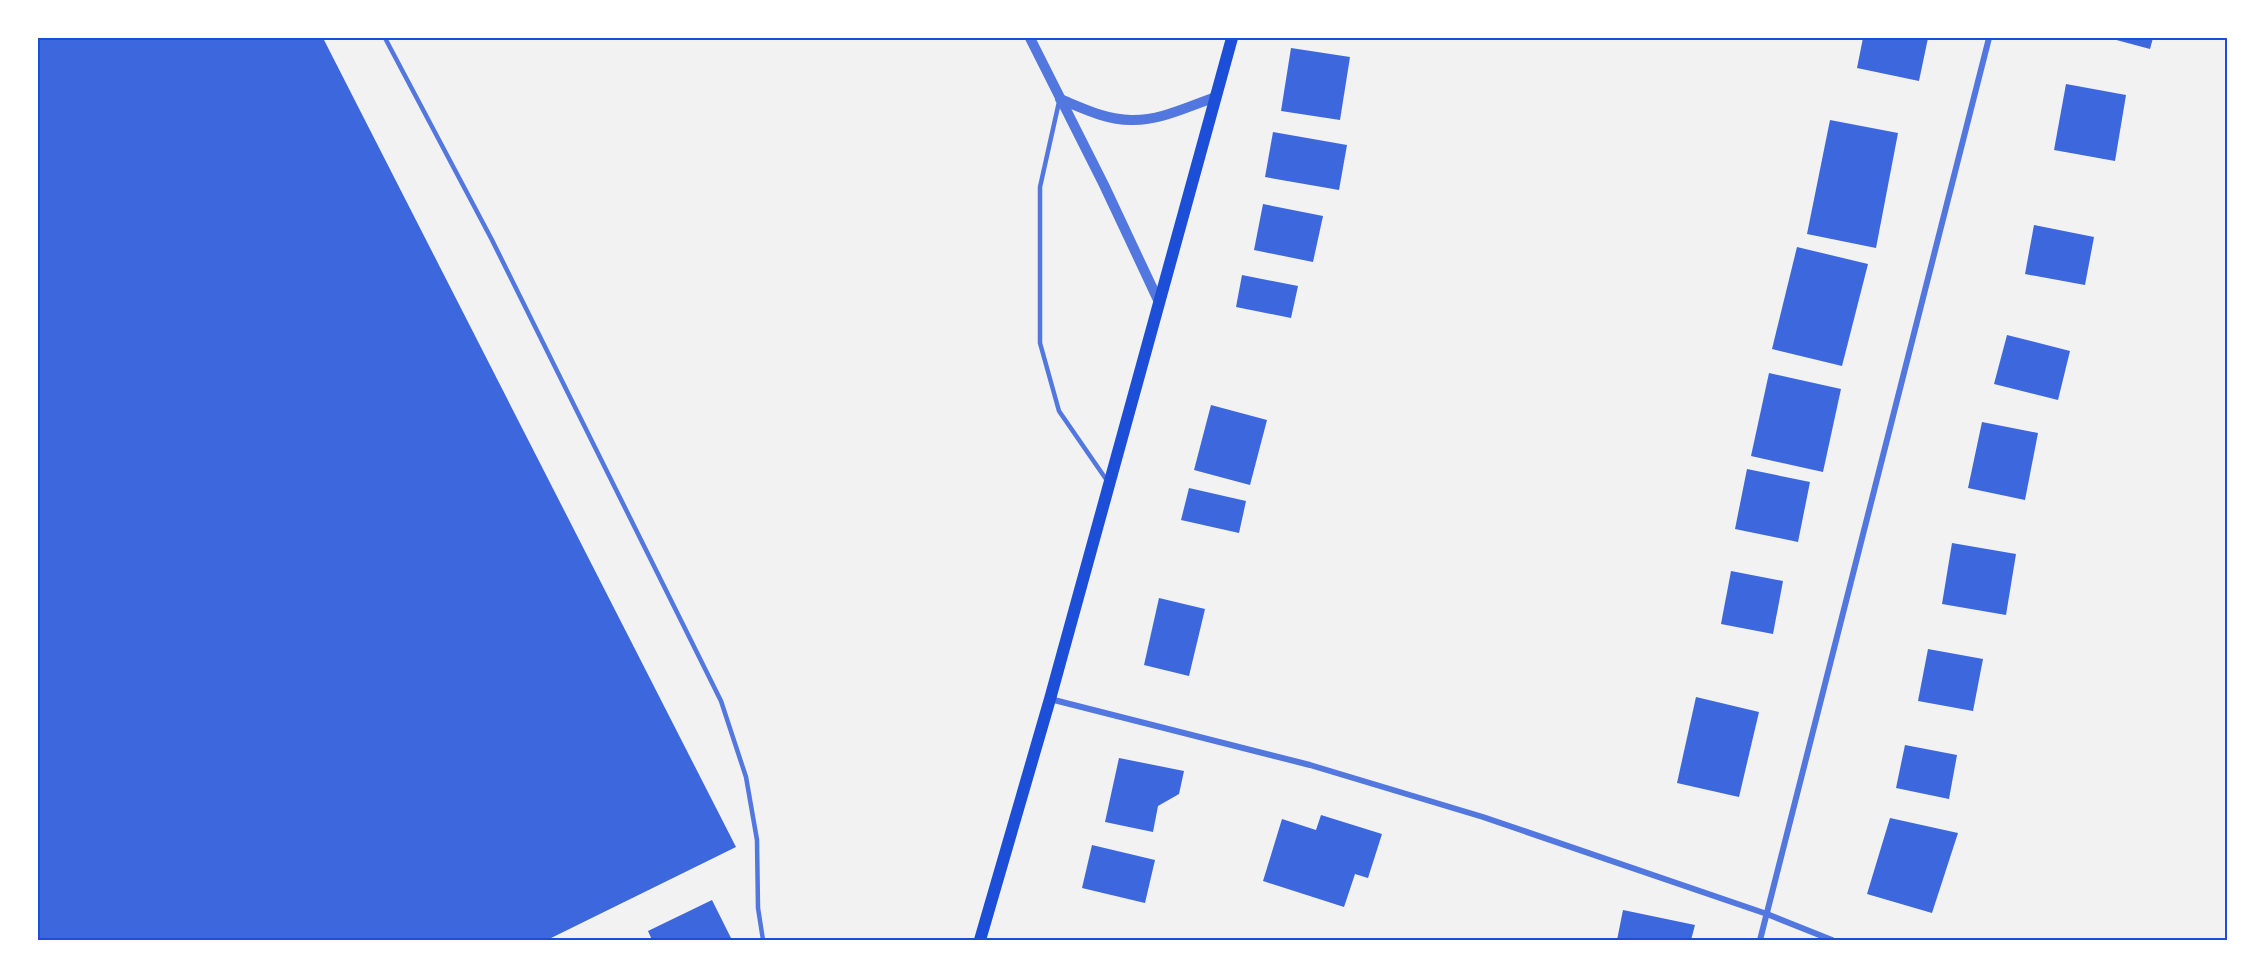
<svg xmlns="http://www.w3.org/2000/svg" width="2265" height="978" font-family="Lato,sans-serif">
	<rect width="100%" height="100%" fill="#f2f2f2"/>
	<g fill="#3d67dc">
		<polygon points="38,38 323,38 736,847 547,940 38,940"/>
		<polygon points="1863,38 1928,38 1919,81 1857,68"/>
		<polygon points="2109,38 2153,38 2150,49"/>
		<polygon points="1291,48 1350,57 1340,120 1281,111"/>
		<polygon points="2066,84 2126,95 2115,161 2054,150"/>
		<polygon points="1830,120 1898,133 1876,248 1807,234"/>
		<polygon points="1273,132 1347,145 1339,190 1265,177"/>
		<polygon points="1263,204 1323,216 1313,262 1254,250"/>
		<polygon points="2034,225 2094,237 2085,285 2025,274"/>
		<polygon points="1797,247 1868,264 1842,366 1772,349"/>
		<polygon points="1242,275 1298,286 1291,318 1236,307"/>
		<polygon points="2007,335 2070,351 2058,400 1994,384"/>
		<polygon points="1769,373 1841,389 1823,472 1751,456"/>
		<polygon points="1211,405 1267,420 1250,485 1194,470"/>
		<polygon points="1982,422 2038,433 2025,500 1968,488"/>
		<polygon points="1747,469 1810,482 1798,542 1735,529"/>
		<polygon points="1189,488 1246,501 1239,533 1181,520"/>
		<polygon points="1952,543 2016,554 2006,615 1942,604"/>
		<polygon points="1731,571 1783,581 1773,634 1721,624"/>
		<polygon points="1159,598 1205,609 1189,676 1144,665"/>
		<polygon points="1928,649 1983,659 1973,711 1918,701"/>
		<polygon points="1696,697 1759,712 1739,797 1677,783"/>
		<polygon points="1905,745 1957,755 1949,799 1896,788"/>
		<polygon points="1119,758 1184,771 1179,794 1158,806 1153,832 1105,822"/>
		<polygon points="1321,815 1382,834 1368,878 1355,874 1344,907 1263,881 1282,819 1316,830"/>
		<polygon points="1890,818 1958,833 1932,913 1867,894"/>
		<polygon points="1092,845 1155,860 1145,903 1082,888"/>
		<polygon points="712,900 732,940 652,940 648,931"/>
		<polygon points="1623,910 1695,925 1691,940 1617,940"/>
	</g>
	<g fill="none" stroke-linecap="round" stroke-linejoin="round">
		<g stroke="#5277de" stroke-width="4.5">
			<polyline points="385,38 492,240 721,701 746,777 757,840 758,908 763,940"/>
			<polyline points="1059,102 1040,187 1040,343 1059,411 1108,482"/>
		</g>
		<g stroke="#5277de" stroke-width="6">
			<polyline points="1050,699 1310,765 1483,817 1767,914 1832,940"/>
			<polyline points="1760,940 1989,38"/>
		</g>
		<g stroke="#5277de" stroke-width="10">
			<polyline points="1030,38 1104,185 1159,302"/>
			<path d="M1060,99C1082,108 1106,120 1131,120C1160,121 1189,106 1216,97"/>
		</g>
		<polyline stroke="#1d4ed8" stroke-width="12" points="980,940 1050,699 1232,38"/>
	</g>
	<rect width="2265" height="978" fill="none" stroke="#ffffff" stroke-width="78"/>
	<rect x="39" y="39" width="2187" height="900" fill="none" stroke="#1d4ed8" stroke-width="2"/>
</svg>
